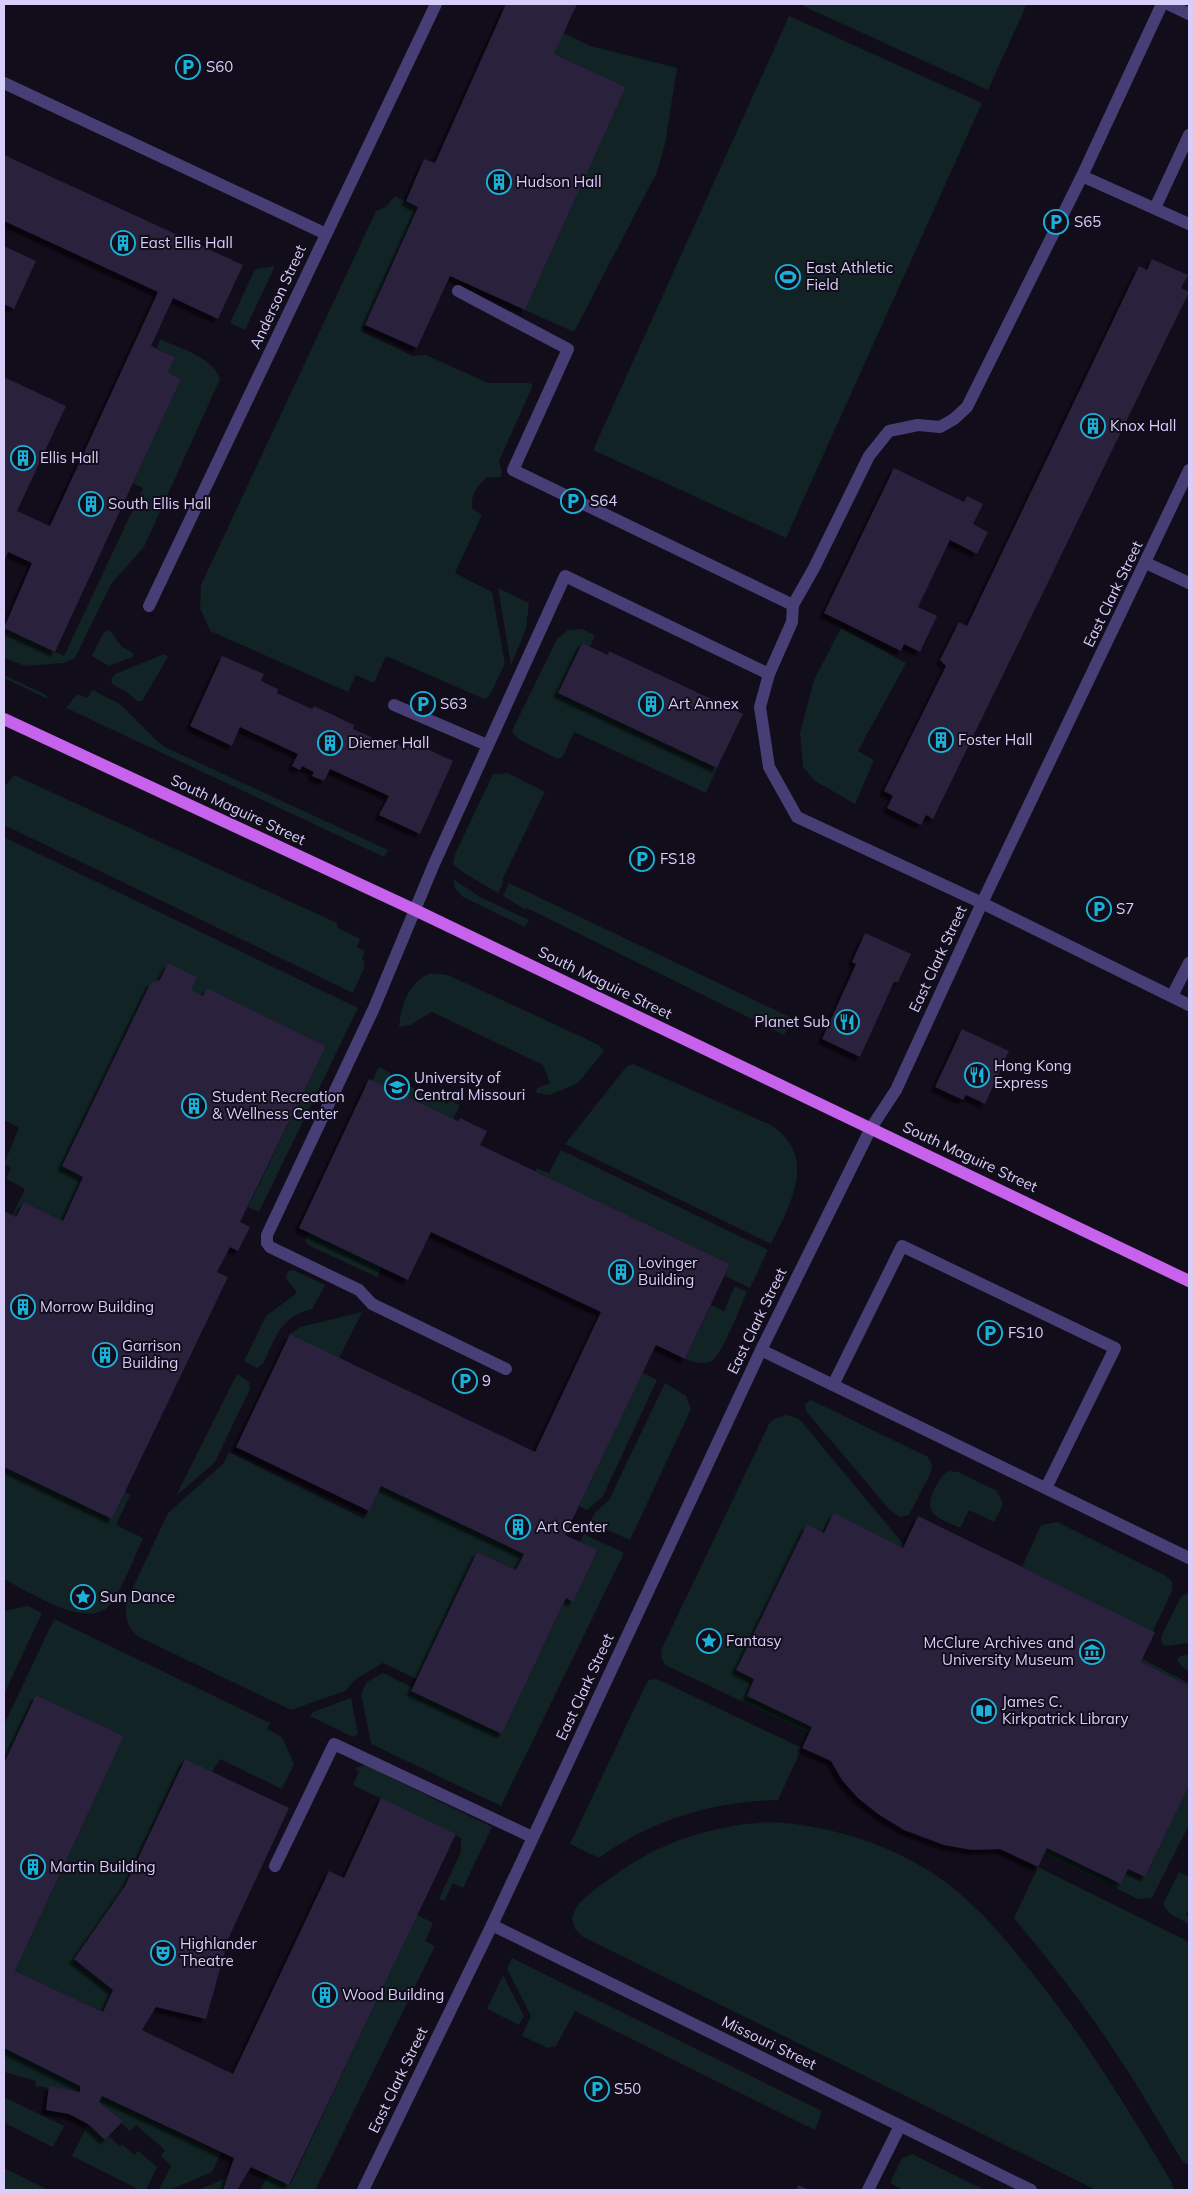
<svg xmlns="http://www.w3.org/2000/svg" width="1193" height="2194" font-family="Mulish,sans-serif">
	<defs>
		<filter id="shadow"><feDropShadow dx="-4.5" dy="4.5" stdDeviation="1" flood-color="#0009"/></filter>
	</defs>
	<rect width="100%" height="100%" fill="#110d1b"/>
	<g fill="#112324">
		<polygon points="804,4 1027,4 988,90 803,6"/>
		<polygon points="789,16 982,103 786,538 593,450"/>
		<polygon points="563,33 591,46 677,68 665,144 657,172 574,332 525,310 626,87 554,54"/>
		<path d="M395,196L418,207L362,332L413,356L426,355L488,383H529L533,385L499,461L502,472L501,477L493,478L488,477C478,484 470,496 472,508L482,515L455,573L492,592L505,664L489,697L484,699L386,656L374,683L356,675L348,692L210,631L200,608L201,585L376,211L386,207Z"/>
		<polygon points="275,266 245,330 230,323 255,269"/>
		<path d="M160,339C181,349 211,356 220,379L144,547L111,584L75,658L64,663L25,666L4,658V628L64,656L143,488L133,483L181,379L168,373L175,357L157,348Z"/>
		<polygon points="498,588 529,603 526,629 511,665"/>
		<polygon points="841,628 906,663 858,751 874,760 855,804 815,781 803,767 800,733 814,680"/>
		<polygon points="582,629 595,635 590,647 581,643 558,693 717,768 706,793 574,732 563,756 558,759 518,739 512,731 557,639 568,630"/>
		<polygon points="107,630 111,632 121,646 133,653 133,657 109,666 92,656 103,633"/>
		<polygon points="164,654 168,657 142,701 137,701 128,693 112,684 111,679 115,674"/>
		<polygon points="4,675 46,695 48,699 4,678"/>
		<polygon points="92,690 120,704 157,741 165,747 388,850 384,857 66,708 77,694 88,698"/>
		<polygon points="508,773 545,792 502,880 504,881 498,893 464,873 453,864 455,854 493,774"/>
		<polygon points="14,775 337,923 338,928 360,939 357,947 365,951 362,959 364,960 364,968 353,993 4,825 4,787"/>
		<polygon points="4,837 358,1008 259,1212 248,1207 326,1046 207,988 203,996 191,990 168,964 160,980 151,982 62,1166 83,1177 63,1221 24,1202 16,1217 12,1216 25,1189 6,1179 11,1168 4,1164 19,1128 4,1120"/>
		<polygon points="453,879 480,897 529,920 525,927 463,897 455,888"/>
		<polygon points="509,883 792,1018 784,1035 527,908 526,910 503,896"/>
		<path d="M431,973L448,975L599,1045L604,1051L578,1083L550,1095L536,1093L537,1088L550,1083L543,1065L432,1012L410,1025L399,1027C401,1005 409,981 431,973Z"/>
		<path d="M633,1064L771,1125C819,1157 790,1204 771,1244L565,1144L627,1066Z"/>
		<polygon points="379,1067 391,1073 390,1077 447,1104 449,1100 460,1105 453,1119 372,1081"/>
		<polygon points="561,1150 768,1250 750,1288 725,1276 730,1264 535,1171 537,1168 549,1173"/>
		<polygon points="309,1233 382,1267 377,1277 308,1245 305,1240"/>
		<path d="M293,1270L325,1285L312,1309C279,1318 276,1337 263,1364L257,1368L244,1361L266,1316L297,1293L286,1278L288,1271Z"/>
		<path d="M735,1286L747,1292C741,1305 722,1355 712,1361C704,1365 693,1362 685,1359L711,1305L724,1311Z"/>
		<polygon points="362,1312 339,1358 290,1334 300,1327"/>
		<polygon points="642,1372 657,1380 603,1496 587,1510 579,1506"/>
		<polygon points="237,1374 249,1382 250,1389 215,1462 176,1496"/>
		<polygon points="665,1383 686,1396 691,1409 630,1540 590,1522 594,1514 609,1500"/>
		<polygon points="811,1400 928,1457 932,1465 931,1472 909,1515 900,1517 889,1509 806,1411 805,1404"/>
		<polygon points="786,1415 797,1418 801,1421 904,1545 903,1548 834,1514 824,1533 807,1525 736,1670 754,1679 747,1696 812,1727 809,1733 665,1665 661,1657 662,1648 769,1424 774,1419"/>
		<path d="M229,1452L364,1519L381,1486L524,1554L516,1570L477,1552L417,1679L383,1663L356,1679L345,1691L291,1710L139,1637C125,1626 124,1614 128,1598L168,1513L224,1463Z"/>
		<path d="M4,1467L112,1519L125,1492L130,1495L116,1525L143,1538C135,1555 121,1593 109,1606C85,1630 28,1591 4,1579Z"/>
		<path d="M948,1471L958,1472L997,1491L1003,1504L994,1522L969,1510L960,1528C940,1518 922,1516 934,1490C938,1483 941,1476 948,1471Z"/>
		<polygon points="1057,1522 1166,1576 1172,1582 1172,1591 1153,1631 1022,1567 1041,1525"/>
		<polygon points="584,1534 624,1553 501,1806 371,1744 361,1694 367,1682 383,1673 413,1688 411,1691 502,1734 566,1598 573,1601 598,1551 580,1542"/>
		<polygon points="1189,1592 1189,1643 1167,1646 1163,1645 1161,1640 1162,1635 1181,1597"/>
		<polygon points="28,1606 42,1613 4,1694 4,1611"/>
		<polygon points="54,1619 270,1723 267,1729 282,1737 294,1764 282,1789 220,1759 212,1772 184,1759 125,1886 74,1958 113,1990 103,2012 15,1971 124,1736 36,1695 6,1758 4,1757 4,1725"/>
		<polygon points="1189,1654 1189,1671 1182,1667 1177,1660 1179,1657"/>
		<polygon points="1142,1659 1189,1683 1189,1686 1141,1662"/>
		<path d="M657,1679L802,1748L778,1800C714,1801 651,1820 599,1858L570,1844L646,1684L649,1680Z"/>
		<polygon points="351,1698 358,1734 353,1737 310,1716 313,1712"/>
		<polygon points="365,1765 492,1827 463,1888 453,1883 444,1901 439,1899 461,1852 461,1838 353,1785 359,1772 355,1768"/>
		<polygon points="1189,1786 1189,1825 1152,1898 1138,1899 1044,1854 1047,1848 1121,1884 1128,1869 1145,1877"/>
		<path d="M767,1822C825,1824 885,1842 934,1874C970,1898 999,1931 1025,1964C1081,2032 1127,2107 1172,2183L1174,2190H1096L583,1937L575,1929L572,1919C576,1902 588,1895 601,1885C653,1845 701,1827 767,1822Z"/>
		<path d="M1038,1867L1189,1942V2165L1183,2162C1162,2128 1142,2092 1119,2058C1088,2009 1051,1963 1014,1918Z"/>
		<polygon points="1179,1872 1189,1877 1189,1909 1186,1915 1189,1917 1189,1924 1170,1914 1163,1904"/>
		<polygon points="417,1915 433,1923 425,1941 435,1946 315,2190 260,2190 268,2175 290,2185"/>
		<polygon points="512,1958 822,2111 815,2130 575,2011 556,2046 548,2048 522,2036 531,2016 507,1969"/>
		<polygon points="503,1975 524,2016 519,2025 487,2009"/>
		<polygon points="4,2048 80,2086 80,2092 35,2086 36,2081 4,2072"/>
		<polygon points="102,2096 221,2153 212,2172 170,2190 159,2190 171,2166 161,2156 165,2150 136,2125 130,2131 121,2123 123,2121 99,2102"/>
		<polygon points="6,2098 64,2126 53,2147 5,2123 4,2103"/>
		<polygon points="88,2124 105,2140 109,2136 120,2147 122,2144 134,2155 138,2151 157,2167 146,2190 140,2190 72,2156"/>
		<polygon points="912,2154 985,2190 903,2190 890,2183 902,2158"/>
		<polygon points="4,2168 49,2190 4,2190"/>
		<polygon points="227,2174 230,2175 223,2190 198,2190 224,2179"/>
	</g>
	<g fill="#29203e" filter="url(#shadow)">
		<polygon points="506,4 577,4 554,54 626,87 525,310 450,276 417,348 365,325 418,207 406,201 424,159 435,163"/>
		<polygon points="4,155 243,265 218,319 173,298 151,346 175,357 168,373 181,379 55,652 4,628 32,563 8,552 4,562 4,377 66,406 17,511 50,526 158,292 4,221"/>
		<polygon points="4,246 36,261 14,309 4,304"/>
		<polygon points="1152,259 1188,275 1181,288 1189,292 933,819 926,815 921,825 887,808 893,796 884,791 946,666 940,660 959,622 967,626 1139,266 1147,270"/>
		<polygon points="894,468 964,502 967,496 983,504 973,524 988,532 977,554 950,540 918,607 937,616 920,652 904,644 901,651 824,613"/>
		<polygon points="582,643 608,655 609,651 743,714 717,768 558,693"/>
		<polygon points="222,656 264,674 261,681 278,689 277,693 312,709 314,706 354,725 353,729 389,745 391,741 407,749 410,741 453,761 420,834 379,815 389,796 330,769 324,781 312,776 314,772 302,766 300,770 292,766 298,754 240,727 232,746 190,726"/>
		<polygon points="865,933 911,954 898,982 894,982 860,1057 822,1039 856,964 852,962"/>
		<polygon points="168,963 197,977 191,990 203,996 207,988 326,1046 240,1222 250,1227 238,1251 230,1247 217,1272 228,1277 112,1519 4,1467 4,1211 16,1217 24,1202 63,1221 83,1177 62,1166 151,982 160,980"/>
		<polygon points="962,1029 1009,1051 985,1104 966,1095 963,1100 935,1087"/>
		<polygon points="369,1079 458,1121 460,1118 487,1131 480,1145 730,1264 685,1359 656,1345 565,1535 598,1550 573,1602 566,1598 502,1734 411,1691 477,1552 516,1570 524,1554 381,1486 369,1511 236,1447 290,1334 535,1452 601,1312 431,1232 408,1280 299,1228"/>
		<polygon points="834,1513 903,1548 918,1516 1155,1632 1141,1662 1189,1686 1189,1786 1145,1877 1128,1869 1121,1884 1047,1848 1038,1867 1000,1849 972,1850 944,1845 904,1830 878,1814 858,1798 842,1780 831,1761 802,1748 812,1727 747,1696 754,1679 736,1670 807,1524 824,1533"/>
		<polygon points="36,1695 124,1736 15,1971 103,2012 113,1990 74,1959 125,1886 185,1759 289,1808 229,1937 206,2019 156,2007 142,2030 233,2074 329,1871 344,1878 381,1798 456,1834 289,2185 251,2167 237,2190 223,2190 234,2158 102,2096 99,2102 123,2121 105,2140 88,2124 69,2114 46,2110 49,2086 80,2092 80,2086 4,2048 4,1763"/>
		<polygon points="798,2185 810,2190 796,2190"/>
	</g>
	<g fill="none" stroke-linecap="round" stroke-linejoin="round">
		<g stroke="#463e75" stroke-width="12">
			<polyline points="1168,4 1189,14"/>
			<polyline points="4,83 326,234"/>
			<polyline points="1082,176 1189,224"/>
			<polyline points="1155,208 1189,135"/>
			<polyline points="458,291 568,349 513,470 793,605 792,622 769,674 760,707 769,767 797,817 982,903 1189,1005"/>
			<polyline points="1146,563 1189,583"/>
			<polyline points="793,605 814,568 869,456 889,431 918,425 940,427 954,419 967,407 1082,176 1162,4"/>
			<polyline points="149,606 436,4"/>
			<polyline points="394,705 487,745"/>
			<polyline points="1172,996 1189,963"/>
			<polyline points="761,1350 1189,1558"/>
			<polyline points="506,1369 372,1304 359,1290 270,1247 267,1243 267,1235 374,1008 434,864 565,576 769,674"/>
			<polyline points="833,1385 902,1246 1115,1348 1046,1488"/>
			<polyline points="275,1866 334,1744 532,1837"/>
			<polyline points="492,1925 1031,2190"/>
			<polyline points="363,2190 492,1925 761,1350 871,1128 896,1090 982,903 1189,470"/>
			<polyline points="868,2190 900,2126"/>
		</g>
		<polyline stroke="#c762ec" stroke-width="12" points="4,719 415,910 1189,1281"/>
	</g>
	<defs>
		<symbol id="parking-ring" viewBox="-11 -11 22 22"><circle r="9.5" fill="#110d1b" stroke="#1bb1d8" stroke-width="1.5"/><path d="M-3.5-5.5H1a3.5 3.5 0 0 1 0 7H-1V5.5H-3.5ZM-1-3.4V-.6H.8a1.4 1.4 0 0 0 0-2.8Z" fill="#1bb1d8"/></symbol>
		<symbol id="building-ring" viewBox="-11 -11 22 22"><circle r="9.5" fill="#110d1b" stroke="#1bb1d8" stroke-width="1.5"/><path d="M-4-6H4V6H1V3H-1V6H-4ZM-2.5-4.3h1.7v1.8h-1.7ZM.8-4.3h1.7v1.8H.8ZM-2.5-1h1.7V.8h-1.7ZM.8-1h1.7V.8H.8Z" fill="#1bb1d8"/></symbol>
		<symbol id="stadium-ring" viewBox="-11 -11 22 22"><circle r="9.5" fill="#110d1b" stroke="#1bb1d8" stroke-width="1.5"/><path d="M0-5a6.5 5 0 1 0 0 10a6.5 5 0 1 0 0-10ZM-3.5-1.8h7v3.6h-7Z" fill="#1bb1d8"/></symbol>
		<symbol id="restaurant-ring" viewBox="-11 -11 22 22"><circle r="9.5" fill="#110d1b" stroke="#1bb1d8" stroke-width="1.5"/><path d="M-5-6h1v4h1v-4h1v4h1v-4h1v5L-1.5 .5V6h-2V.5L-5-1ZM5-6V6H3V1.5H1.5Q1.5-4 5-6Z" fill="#1bb1d8"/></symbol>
		<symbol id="university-ring" viewBox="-11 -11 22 22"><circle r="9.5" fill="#110d1b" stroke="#1bb1d8" stroke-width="1.5"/><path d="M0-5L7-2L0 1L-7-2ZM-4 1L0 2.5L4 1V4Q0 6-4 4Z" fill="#1bb1d8"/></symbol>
		<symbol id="sight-ring" viewBox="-11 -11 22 22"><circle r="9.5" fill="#110d1b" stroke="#1bb1d8" stroke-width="1.5"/><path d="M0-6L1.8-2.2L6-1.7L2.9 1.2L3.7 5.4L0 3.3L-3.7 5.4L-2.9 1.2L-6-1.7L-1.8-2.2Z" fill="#1bb1d8"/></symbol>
		<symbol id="museum-ring" viewBox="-11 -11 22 22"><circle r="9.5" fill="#110d1b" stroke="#1bb1d8" stroke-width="1.5"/><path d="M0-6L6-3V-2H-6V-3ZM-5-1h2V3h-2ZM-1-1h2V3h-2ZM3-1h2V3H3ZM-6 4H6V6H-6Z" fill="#1bb1d8"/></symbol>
		<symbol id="library-ring" viewBox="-11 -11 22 22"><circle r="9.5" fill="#110d1b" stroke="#1bb1d8" stroke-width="1.5"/><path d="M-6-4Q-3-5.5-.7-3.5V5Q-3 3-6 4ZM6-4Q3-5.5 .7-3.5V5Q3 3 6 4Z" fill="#1bb1d8"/></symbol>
		<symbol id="theatre-ring" viewBox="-11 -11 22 22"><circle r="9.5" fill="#110d1b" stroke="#1bb1d8" stroke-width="1.5"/><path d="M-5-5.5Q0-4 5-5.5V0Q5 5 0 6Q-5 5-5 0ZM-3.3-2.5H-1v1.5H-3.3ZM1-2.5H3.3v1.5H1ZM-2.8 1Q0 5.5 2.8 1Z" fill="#1bb1d8"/></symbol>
	</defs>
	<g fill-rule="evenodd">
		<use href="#parking-ring" x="174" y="53" width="28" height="28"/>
		<use href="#building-ring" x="485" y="168" width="28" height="28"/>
		<use href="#parking-ring" x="1042" y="208" width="28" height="28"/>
		<use href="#building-ring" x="109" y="229" width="28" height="28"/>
		<use href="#stadium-ring" x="774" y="263" width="28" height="28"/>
		<use href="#building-ring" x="1079" y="412" width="28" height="28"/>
		<use href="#building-ring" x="9" y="444" width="28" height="28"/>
		<use href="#parking-ring" x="559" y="487" width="28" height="28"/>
		<use href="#building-ring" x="77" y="490" width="28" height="28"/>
		<use href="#parking-ring" x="409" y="690" width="28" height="28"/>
		<use href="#building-ring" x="637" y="690" width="28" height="28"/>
		<use href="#building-ring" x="927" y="726" width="28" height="28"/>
		<use href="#building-ring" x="316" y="729" width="28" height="28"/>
		<use href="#parking-ring" x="628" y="845" width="28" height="28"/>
		<use href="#parking-ring" x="1085" y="895" width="28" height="28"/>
		<use href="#restaurant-ring" x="833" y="1008" width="28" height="28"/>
		<use href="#restaurant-ring" x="963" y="1061" width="28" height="28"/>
		<use href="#university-ring" x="383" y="1073" width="28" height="28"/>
		<use href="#building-ring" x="180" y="1092" width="28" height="28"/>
		<use href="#building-ring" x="607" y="1258" width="28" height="28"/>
		<use href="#building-ring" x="9" y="1293" width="28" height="28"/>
		<use href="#parking-ring" x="976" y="1319" width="28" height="28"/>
		<use href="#building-ring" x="91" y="1341" width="28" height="28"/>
		<use href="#parking-ring" x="451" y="1367" width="28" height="28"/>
		<use href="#building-ring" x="504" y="1513" width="28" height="28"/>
		<use href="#sight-ring" x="69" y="1583" width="28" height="28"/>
		<use href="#sight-ring" x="695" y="1627" width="28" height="28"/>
		<use href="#museum-ring" x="1078" y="1638" width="28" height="28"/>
		<use href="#library-ring" x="970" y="1697" width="28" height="28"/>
		<use href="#building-ring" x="19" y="1853" width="28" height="28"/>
		<use href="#theatre-ring" x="149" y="1939" width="28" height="28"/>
		<use href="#building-ring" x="311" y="1981" width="28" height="28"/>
		<use href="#parking-ring" x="583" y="2075" width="28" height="28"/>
	</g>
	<g text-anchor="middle" stroke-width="4" stroke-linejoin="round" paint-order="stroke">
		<g font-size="15" fill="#d7cef9" stroke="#110d1b" text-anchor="start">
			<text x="206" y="72">S60</text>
			<text x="516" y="187">Hudson Hall</text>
			<text x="1074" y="227">S65</text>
			<text x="140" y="248">East Ellis Hall</text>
			<text x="806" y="273">East Athletic<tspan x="806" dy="17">Field</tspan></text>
			<text x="1110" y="431">Knox Hall</text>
			<text x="40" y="463">Ellis Hall</text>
			<text x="590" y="506">S64</text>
			<text x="108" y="509">South Ellis Hall</text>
			<text x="440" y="709">S63</text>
			<text x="668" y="709">Art Annex</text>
			<text x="958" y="745">Foster Hall</text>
			<text x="348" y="748">Diemer Hall</text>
			<text x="660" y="864">FS18</text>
			<text x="1116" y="914">S7</text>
			<text x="830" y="1027" text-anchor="end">Planet Sub</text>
			<text x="994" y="1071">Hong Kong<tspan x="994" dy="17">Express</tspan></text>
			<text x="414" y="1083">University of<tspan x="414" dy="17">Central Missouri</tspan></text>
			<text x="212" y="1102">Student Recreation<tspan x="212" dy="17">&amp; Wellness Center</tspan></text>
			<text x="638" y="1268">Lovinger<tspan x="638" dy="17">Building</tspan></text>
			<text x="40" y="1312">Morrow Building</text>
			<text x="1008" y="1338">FS10</text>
			<text x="122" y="1351">Garrison<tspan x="122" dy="17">Building</tspan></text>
			<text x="482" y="1386">9</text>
			<text x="536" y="1532">Art Center</text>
			<text x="100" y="1602">Sun Dance</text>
			<text x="726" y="1646">Fantasy</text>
			<text x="1074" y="1648" text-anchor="end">McClure Archives and<tspan x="1074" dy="17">University Museum</tspan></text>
			<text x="1002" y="1707">James C.<tspan x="1002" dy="17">Kirkpatrick Library</tspan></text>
			<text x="50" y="1872">Martin Building</text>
			<text x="180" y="1949">Highlander<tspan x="180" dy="17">Theatre</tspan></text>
			<text x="342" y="2000">Wood Building</text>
			<text x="614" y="2094">S50</text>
		</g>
		<g font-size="15" fill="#d7cef9" stroke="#110d1b">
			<text transform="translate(278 297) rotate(-65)" y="5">Anderson Street</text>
			<text transform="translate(1113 594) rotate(-64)" y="5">East Clark Street</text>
			<text transform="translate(238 810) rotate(25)" y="5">South Maguire Street</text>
			<text transform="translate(938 959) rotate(-65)" y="5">East Clark Street</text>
			<text transform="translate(605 983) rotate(26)" y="5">South Maguire Street</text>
			<text transform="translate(970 1157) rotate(25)" y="5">South Maguire Street</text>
			<text transform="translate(757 1321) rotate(-64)" y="5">East Clark Street</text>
			<text transform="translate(585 1687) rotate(-65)" y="5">East Clark Street</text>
			<text transform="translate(769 2043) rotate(26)" y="5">Missouri Street</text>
			<text transform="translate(398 2080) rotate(-64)" y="5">East Clark Street</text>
		</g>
	</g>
	<rect width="1193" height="2194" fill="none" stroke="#d7cef9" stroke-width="10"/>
</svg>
